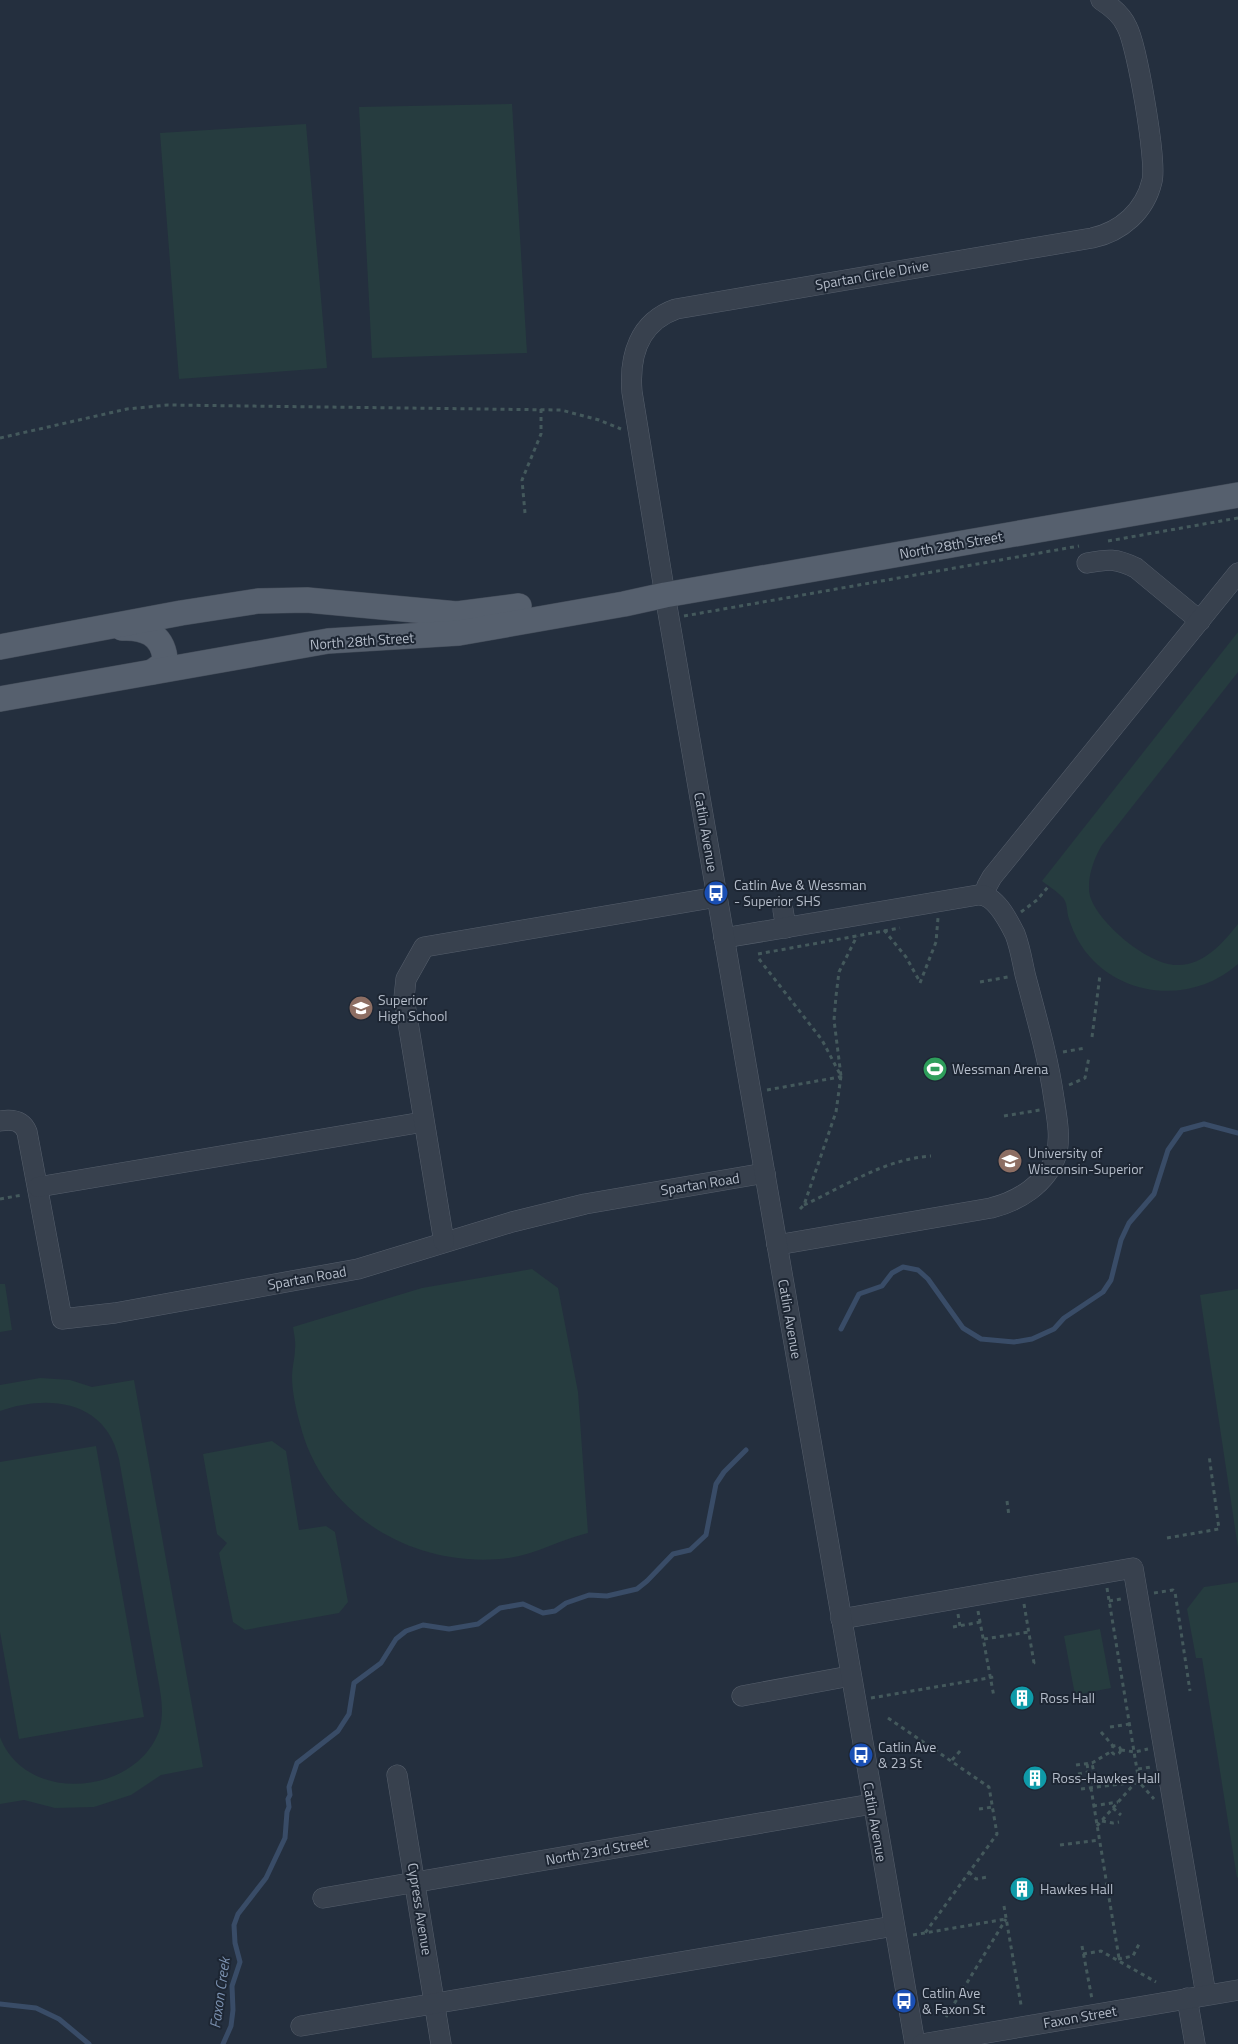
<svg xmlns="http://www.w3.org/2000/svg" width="1238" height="2044" font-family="'Titillium Web',sans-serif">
	<rect width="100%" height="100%" fill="#242f3e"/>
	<g fill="#263c3f">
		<polygon points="512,104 527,353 372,358 359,107"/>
		<polygon points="306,124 327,368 179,379 160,133"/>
		<path d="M1238,632V672L1102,845C1094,858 1086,880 1090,896C1098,923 1148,965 1177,965C1203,966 1223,943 1238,924V964C1193,1004 1122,999 1085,951C1077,940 1072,929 1068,916C1067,911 1067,905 1065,901C1062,894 1048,886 1042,881Z"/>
		<path d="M532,1269L558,1288L578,1392L588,1533C561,1539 537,1554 509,1558C417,1570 323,1517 300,1424C296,1409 292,1392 292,1376C292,1367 295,1358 295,1349C296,1342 294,1334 293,1327L422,1288Z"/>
		<polygon points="0,1284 5,1284 12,1330 0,1332"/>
		<polygon points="1238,1289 1238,1548 1200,1295"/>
		<path d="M40,1378L70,1380L92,1387L134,1380L203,1767L161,1775L131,1795L94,1807L55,1808L24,1800L0,1804V1737C27,1807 140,1794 160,1728C164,1711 161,1695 158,1679L119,1459C106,1400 48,1394 0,1411V1385Z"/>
		<polygon points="272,1441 286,1451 299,1530 326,1526 335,1532 348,1602 339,1613 245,1630 233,1622 219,1553 227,1543 217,1534 203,1454"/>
		<polygon points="96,1446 144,1717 19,1739 0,1632 0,1462"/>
		<polygon points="1238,1582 1238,1877 1237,1878 1202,1658 1196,1658 1187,1609 1204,1587"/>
		<polygon points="1100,1629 1111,1688 1075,1695 1064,1636"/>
	</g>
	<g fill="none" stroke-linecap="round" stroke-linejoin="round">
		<g stroke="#394c67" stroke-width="5">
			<polyline points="841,1329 859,1294 882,1286 892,1273 903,1267 918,1270 928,1279 963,1328 981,1339 1014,1342 1032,1339 1054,1329 1064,1318 1103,1292 1111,1280 1121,1240 1129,1223 1154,1194 1168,1150 1182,1130 1204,1124 1238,1133"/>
			<polyline points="0,2004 36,2008 59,2019 89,2044"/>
			<polyline points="223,2044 231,2026 233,2010 232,1986 240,1962 235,1943 234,1925 238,1914 266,1878 285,1838 287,1812 289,1807 288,1799 290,1795 289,1787 297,1763 338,1731 349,1714 354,1683 381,1663 396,1639 406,1631 423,1625 449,1629 478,1624 500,1608 523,1604 543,1613 555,1611 566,1603 589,1595 607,1596 637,1589 647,1581 673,1554 690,1550 706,1535 716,1484 724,1472 746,1450"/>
		</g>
		<defs>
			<g id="minor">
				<path d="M1087,563C1108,559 1116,558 1136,568L1200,621"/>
				<polyline points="985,895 987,886 992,877 1238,573"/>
				<polyline points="783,910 786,928"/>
				<path d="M724,938L978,895C995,894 1008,920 1015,934C1020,947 1022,960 1025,974C1036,1016 1048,1056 1054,1099C1057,1118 1061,1138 1056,1156C1046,1184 1019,1201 991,1208L777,1245"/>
				<path d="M0,1121C12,1119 22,1120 27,1132L62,1319L115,1313L358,1269L512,1222L585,1204L765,1173"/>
				<polyline points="38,1187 423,1122"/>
				<polyline points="444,1242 404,998 406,979 424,947 717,897"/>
				<polyline points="841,1619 1133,1568 1206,1995"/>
				<polyline points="742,1696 850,1676"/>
				<polyline points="397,1775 441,2044"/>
				<polyline points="323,1898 872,1804"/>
				<polyline points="1187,1998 1195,2044"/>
				<polyline points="301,2026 894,1926"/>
				<path d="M915,2044L665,595L632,392C629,356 639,322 676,309L1092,238C1121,232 1145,211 1152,181C1157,161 1137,46 1127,27C1122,15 1112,7 1101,0"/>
				<polyline points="922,2044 1238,1990"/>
			</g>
			<g id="major">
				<path d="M122,628C144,627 162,634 165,658L162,665L152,672"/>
				<polyline points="0,647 181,613 258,601 307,600 457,614 519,606"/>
				<polyline points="0,699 328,641 459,633 624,604 665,595 1238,495"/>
			</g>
		</defs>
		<use href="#minor" stroke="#565f6c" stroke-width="21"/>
		<use href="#major" stroke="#414a57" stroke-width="26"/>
		<g stroke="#44595c" stroke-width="3" stroke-dasharray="4 4" stroke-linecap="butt">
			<polyline points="0,438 127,409 168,405 561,410 599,420 621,429"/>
			<polyline points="525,513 522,480 541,434 541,409"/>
			<polyline points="1108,541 1238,518"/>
			<polyline points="684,616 1079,546"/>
			<polyline points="1021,912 1037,900 1048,887"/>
			<polyline points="884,930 906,957 920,982"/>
			<polyline points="758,954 900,928"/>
			<polyline points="759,959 822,1040 841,1076 834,1020 836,996 839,972 857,936"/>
			<polyline points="980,982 1008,977"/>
			<polyline points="920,983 936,942 938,918"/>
			<polyline points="1092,1037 1100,975"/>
			<polyline points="1063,1052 1085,1048"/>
			<polyline points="1069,1085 1085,1078 1089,1057"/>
			<polyline points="767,1090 845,1076"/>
			<polyline points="1004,1116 1040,1110"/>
			<polyline points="0,1199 22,1195"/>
			<path d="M804,1205C845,1186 885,1159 931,1156"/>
			<polyline points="800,1209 804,1205 836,1112 841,1076"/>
			<polyline points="1007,1501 1009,1516"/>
			<polyline points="1167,1538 1219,1529 1209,1455"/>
			<polyline points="1107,1588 1139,1782 1154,1799"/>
			<polyline points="1154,1593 1173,1590 1175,1592 1190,1691"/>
			<polyline points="1109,1601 1121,1599"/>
			<polyline points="1024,1604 1034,1663 1030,1664"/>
			<polyline points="978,1611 994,1697"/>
			<polyline points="958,1614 960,1626"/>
			<polyline points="953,1627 981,1622"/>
			<polyline points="984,1639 1029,1632"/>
			<polyline points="871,1698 994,1677"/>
			<polyline points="888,1718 989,1787 997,1834 925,1933"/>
			<polyline points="1110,1727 1130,1724"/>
			<polyline points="1101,1732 1113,1746"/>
			<circle cx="1116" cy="1750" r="4.5"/>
			<polyline points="1121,1750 1135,1752 1148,1749"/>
			<polyline points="952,1760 961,1750"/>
			<polyline points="1087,1764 1119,1958"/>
			<polyline points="1076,1765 1092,1763 1112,1751"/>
			<polyline points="1138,1769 1151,1767"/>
			<polyline points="1078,1774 1088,1772"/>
			<polyline points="1089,1780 1095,1779 1092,1763"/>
			<polyline points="1081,1789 1152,1780"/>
			<polyline points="1093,1806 1118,1802"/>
			<polyline points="1113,1808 1121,1815"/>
			<polyline points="979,1809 993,1807"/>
			<polyline points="1102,1821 1113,1823 1119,1822"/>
			<polyline points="1097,1826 1135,1783"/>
			<polyline points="1060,1845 1099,1840"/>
			<polyline points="969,1872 976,1879 988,1877"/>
			<polyline points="1004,1906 1021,2005"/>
			<polyline points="913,1935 1006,1919"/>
			<polyline points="1082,1946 1092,1999"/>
			<polyline points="1083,1954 1101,1951 1156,1982"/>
			<polyline points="1118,1959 1133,1956 1140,1942"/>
			<polyline points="946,2017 1006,1919"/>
		</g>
		<use href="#minor" stroke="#38414e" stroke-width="20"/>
		<use href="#major" stroke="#56606e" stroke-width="25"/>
	</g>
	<defs>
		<symbol id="bus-disc" viewBox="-11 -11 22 22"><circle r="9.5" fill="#1a4fb4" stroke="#1d2633"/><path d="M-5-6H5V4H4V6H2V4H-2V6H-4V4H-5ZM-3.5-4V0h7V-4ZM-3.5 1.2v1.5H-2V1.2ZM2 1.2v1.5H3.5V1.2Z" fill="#fff"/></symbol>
		<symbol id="school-disc" viewBox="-11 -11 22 22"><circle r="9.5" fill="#8d6e63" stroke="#1d2633"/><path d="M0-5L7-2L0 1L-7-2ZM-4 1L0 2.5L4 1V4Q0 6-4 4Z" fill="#fff"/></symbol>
		<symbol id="stadium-disc" viewBox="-11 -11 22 22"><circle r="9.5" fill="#2e9e5b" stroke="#1d2633"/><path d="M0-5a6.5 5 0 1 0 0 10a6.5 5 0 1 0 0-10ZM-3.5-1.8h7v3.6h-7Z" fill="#fff"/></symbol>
		<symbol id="university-disc" viewBox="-11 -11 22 22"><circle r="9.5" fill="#8d6e63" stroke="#1d2633"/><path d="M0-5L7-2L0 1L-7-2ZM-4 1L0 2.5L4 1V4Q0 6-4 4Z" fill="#fff"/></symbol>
		<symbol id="building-disc" viewBox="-11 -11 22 22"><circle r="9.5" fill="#0f9aa8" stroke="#1d2633"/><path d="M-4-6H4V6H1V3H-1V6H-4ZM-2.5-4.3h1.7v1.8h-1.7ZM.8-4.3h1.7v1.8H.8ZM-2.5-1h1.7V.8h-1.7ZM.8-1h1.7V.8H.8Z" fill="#fff"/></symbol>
	</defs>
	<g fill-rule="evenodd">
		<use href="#bus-disc" x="702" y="879" width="28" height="28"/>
		<use href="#school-disc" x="347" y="994" width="28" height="28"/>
		<use href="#stadium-disc" x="921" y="1055" width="28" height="28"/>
		<use href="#university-disc" x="996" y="1147" width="28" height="28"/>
		<use href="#building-disc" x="1008" y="1684" width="28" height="28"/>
		<use href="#bus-disc" x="847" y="1741" width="28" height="28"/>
		<use href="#building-disc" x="1021" y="1764" width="28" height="28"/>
		<use href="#building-disc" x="1008" y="1875" width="28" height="28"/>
		<use href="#bus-disc" x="890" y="1987" width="28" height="28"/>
	</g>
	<g text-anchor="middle" stroke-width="4" stroke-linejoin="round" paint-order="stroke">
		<g font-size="14" fill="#b4bcc9" stroke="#1d2633">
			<text transform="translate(872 275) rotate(-10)" y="5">Spartan Circle Drive</text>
			<text transform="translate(951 545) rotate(-10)" y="5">North 28th Street</text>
			<text transform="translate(362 641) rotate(-4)" y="5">North 28th Street</text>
			<text transform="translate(706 832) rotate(80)" y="5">Catlin Avenue</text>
			<text transform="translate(700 1184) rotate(-9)" y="5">Spartan Road</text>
			<text transform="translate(307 1278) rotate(-10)" y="5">Spartan Road</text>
			<text transform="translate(790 1319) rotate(80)" y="5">Catlin Avenue</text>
			<text transform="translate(875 1822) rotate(80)" y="5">Catlin Avenue</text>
			<text transform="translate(597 1851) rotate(-10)" y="5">North 23rd Street</text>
			<text transform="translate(420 1909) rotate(81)" y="5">Cypress Avenue</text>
			<text transform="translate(1080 2017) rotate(-10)" y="5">Faxon Street</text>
		</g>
		<g font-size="14" fill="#b4bcc9" stroke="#1d2633" text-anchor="start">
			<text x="734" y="890">Catlin Ave &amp; Wessman<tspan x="734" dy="16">- Superior SHS</tspan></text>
			<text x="378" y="1005">Superior<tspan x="378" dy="16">High School</tspan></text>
			<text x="952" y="1074">Wessman Arena</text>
			<text x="1028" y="1158">University of<tspan x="1028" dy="16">Wisconsin-Superior</tspan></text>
			<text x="1040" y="1703">Ross Hall</text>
			<text x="878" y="1752">Catlin Ave<tspan x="878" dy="16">&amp; 23 St</tspan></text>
			<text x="1052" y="1783">Ross-Hawkes Hall</text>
			<text x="1040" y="1894">Hawkes Hall</text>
			<text x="922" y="1998">Catlin Ave<tspan x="922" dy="16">&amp; Faxon St</tspan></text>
		</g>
		<g font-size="15" font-style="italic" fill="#7c92b1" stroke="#1d2633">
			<text transform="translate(220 1993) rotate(-82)" y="5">Faxon Creek</text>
		</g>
	</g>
</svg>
